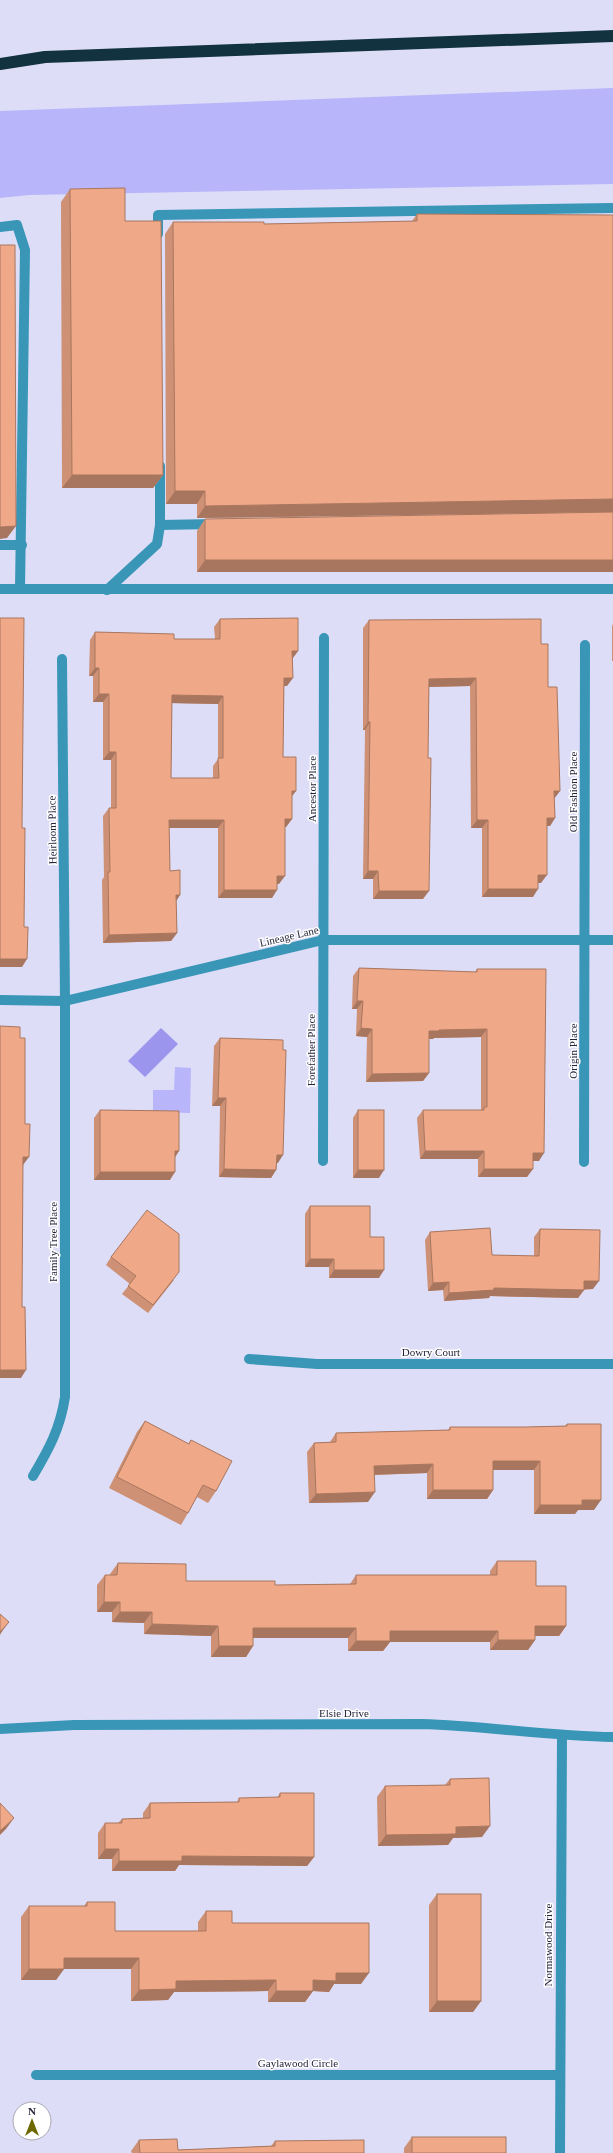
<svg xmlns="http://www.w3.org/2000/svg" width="613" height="2153" font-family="'Times New Roman',serif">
	<rect width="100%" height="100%" fill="#ddddf7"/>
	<g fill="#b8b5fa">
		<polygon points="613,88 613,184 29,195 0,198 0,111"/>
		<polygon points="175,1067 191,1068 190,1113 153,1112 153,1090 174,1090"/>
	</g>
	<polygon fill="#9b95ee" points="161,1028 178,1044 145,1077 128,1061"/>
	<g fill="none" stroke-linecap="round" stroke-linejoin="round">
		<g stroke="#3996b7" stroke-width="10">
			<polyline points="0,227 17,225 25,250 20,589"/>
			<polyline points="158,234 158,215 613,208"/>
			<polyline points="160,525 214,524"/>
			<polyline points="0,545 22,545"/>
			<polyline points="0,589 613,589"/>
			<polyline points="107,590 157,544 160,525 160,466"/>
			<polyline points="0,1000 65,1001 323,940 613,940"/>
			<polyline points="323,1161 324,638"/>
			<polyline points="584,1162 585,645"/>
			<polyline points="249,1359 317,1364 613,1364"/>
			<path d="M33,1476C49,1449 60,1429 65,1397V1001L62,659"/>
			<path d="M0,1729L74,1725L422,1724C486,1726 549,1736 613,1737"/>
			<polyline points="36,2075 560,2075"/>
			<polyline points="560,2153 562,1736"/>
		</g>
		<polyline stroke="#11323e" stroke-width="12" points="0,64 45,57 613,36"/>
	</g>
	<g fill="#ce9175" fill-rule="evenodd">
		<polygon points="70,189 125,221 163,475 153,488 62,488 61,202"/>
		<polygon points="417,214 613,215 613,512 197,518 197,504 166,504 165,234 173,222 264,224 412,221"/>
		<polygon points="613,512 613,572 197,572 197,531 205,519"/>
		<path d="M220,619L298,651L293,658L287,686H284L283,757L292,797V819L286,827H285L279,884H277L272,898H218V828H169L170,871L180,895L176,901L177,933L171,941L103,943L102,880L104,877L103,816L109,808H111V760H103V702H93V676H89L90,640L95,632L174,639H215L214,627ZM172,703L218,704V759L213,766V778H171Z"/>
		<polygon points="369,620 541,644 548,687 555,818 550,826 547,826 541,883 538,883 533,897 482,897 482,828 471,828 470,686 429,687 423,899 373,899 373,879 363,879 365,730 363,730 363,628"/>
		<polygon points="613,624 613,661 612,661 612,626"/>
		<polygon points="359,968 475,972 477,969 539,1161 533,1161 527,1177 478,1177 478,1159 420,1159 417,1118 423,1110 481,1110 481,1037 434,1038 433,1039 429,1039 429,1073 423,1081 366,1082 367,1037 356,1036 357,1009 352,1009 353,976"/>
		<polygon points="220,1038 278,1163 277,1163 276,1170 271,1178 219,1177 220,1106 212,1106 214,1046"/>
		<polygon points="100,1110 175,1157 170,1180 94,1180 94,1118"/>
		<polygon points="358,1110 379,1178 353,1178 353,1118"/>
		<polygon points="310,1206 379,1278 329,1278 329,1267 305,1267 305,1214"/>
		<polygon points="540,1229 593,1289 584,1290 578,1298 490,1296 489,1298 444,1301 443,1290 428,1291 425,1240 430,1232 492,1255 534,1256 534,1237"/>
		<polygon points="111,1257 174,1280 148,1313 122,1294 130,1284 106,1265"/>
		<polygon points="145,1421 188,1444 191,1440 216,1491 208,1503 197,1497 188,1513 181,1525 109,1488 137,1432"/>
		<polygon points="567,1424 594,1510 578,1510 575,1514 534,1514 534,1470 493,1470 493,1490 487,1499 427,1499 427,1473 374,1475 368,1502 309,1503 307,1452 314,1443 330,1442 336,1433 448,1430 450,1427 526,1427 565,1426"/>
		<polygon points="497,1561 536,1586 566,1626 559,1636 535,1636 535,1640 528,1650 490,1650 490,1642 390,1642 383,1651 348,1651 348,1638 253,1638 253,1646 246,1657 211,1657 211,1636 144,1634 144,1623 112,1622 112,1612 97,1612 97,1585 105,1575 110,1575 110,1574 118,1563 186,1581 275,1585 350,1584 356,1575 490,1575 490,1571"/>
		<polygon points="450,1779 482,1837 453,1838 448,1845 378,1846 377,1797 385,1786 445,1785"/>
		<polygon points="280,1793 314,1857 307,1866 179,1865 175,1871 112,1871 112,1859 98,1859 98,1833 105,1823 118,1823 122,1819 143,1818 143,1813 150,1803 237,1802 239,1798 277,1798"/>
		<polygon points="437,1894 481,2001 473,2012 429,2012 429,1905"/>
		<polygon points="87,1902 115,1931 198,1931 198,1922 206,1911 232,1923 361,1984 334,1984 329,1992 313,1991 305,2002 268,2002 268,1991 174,1992 168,2000 131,2001 131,1969 64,1969 56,1980 21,1980 21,1917 29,1906 84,1906"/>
		<polygon points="412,2137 506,2153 404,2153 404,2148"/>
		<polygon points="139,2140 178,2150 271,2146 275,2141 364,2153 132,2153 131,2151"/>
	</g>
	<g fill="#a8765f">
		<polygon points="72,475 163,475 153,488 62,488"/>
		<polygon points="175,491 205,491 197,504 166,504"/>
		<polygon points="613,499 613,512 197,518 205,506"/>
		<polygon points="16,526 7,538 0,539 0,527"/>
		<polygon points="205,560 613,560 613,572 197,572"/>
		<polygon points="292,651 298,651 292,659"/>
		<polygon points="95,668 99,668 93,676 89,676"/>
		<polygon points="284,678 293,678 287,686 278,686"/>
		<polygon points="476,678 470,686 423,687 429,679"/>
		<polygon points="99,694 109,694 103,702 93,702"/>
		<polygon points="172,695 223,696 218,704 166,703"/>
		<polygon points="368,722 370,722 365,730 363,730"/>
		<polygon points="109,752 116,752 111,760 103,760"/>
		<polygon points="292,791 296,791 290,799"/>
		<polygon points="554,791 560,791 554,799"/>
		<polygon points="547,818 555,818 550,826 541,826"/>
		<polygon points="285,819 292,819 286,827 279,827"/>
		<polygon points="169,820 224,820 218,828 163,828"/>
		<polygon points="477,820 488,820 482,828 471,828"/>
		<polygon points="368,871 378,871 373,879 363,879"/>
		<polygon points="538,875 547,875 541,883 533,883"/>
		<polygon points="277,876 285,876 279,884 272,884"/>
		<polygon points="488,889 538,889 533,897 482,897"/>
		<polygon points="224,890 277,890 272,898 218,898"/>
		<polygon points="379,891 429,891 423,899 373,899"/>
		<polygon points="176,895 180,895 175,903"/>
		<polygon points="177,933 171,941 103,943 109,935"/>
		<polygon points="0,959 27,959 22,967 0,967"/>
		<polygon points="357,1001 363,1001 357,1009 352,1009"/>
		<polygon points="361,1028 372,1029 367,1037 356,1036"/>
		<polygon points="487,1029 481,1037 434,1038 433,1039 424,1039 429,1031 439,1030"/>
		<polygon points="429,1073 423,1081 366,1082 372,1074"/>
		<polygon points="218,1098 226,1098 220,1106 212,1106"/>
		<polygon points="175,1151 179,1151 174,1159"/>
		<polygon points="425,1151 484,1151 478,1159 420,1159"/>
		<polygon points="533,1153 544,1153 539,1161 527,1161"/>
		<polygon points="277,1155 283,1155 278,1163 271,1163"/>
		<polygon points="23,1157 29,1157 23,1165"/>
		<polygon points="224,1169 276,1170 271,1178 219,1177"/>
		<polygon points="484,1169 533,1169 527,1177 478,1177"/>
		<polygon points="358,1170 384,1170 379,1178 353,1178"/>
		<polygon points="100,1172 175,1172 170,1180 94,1180"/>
		<polygon points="310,1259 334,1259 329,1267 305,1267"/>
		<polygon points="334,1270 384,1270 379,1278 329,1278"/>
		<polygon points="584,1281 599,1281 593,1289 579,1289"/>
		<polygon points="449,1282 443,1290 428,1291 433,1283"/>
		<polygon points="494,1288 584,1290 578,1298 490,1296 489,1298 444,1301 449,1293"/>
		<polygon points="0,1370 26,1370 21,1378 0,1378"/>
		<polygon points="493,1461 540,1461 534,1470 487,1470"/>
		<polygon points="433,1464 427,1473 367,1475 374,1466"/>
		<polygon points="433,1490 493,1490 487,1499 427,1499"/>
		<polygon points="375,1492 368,1502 309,1503 316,1494"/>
		<polygon points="582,1500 601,1500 594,1510 578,1510 575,1514 534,1514 540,1505"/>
		<polygon points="104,1602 120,1602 112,1612 97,1612"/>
		<polygon points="120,1612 152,1612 144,1623 112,1622"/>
		<polygon points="9,1622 1,1633 0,1635 0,1632"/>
		<polygon points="152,1624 218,1626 211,1636 144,1634"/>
		<polygon points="535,1626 566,1626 559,1636 527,1636"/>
		<polygon points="253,1628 356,1628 348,1638 246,1638"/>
		<polygon points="390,1631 498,1631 490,1642 390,1642 383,1651 348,1651 356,1641"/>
		<polygon points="498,1640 535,1640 528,1650 490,1650"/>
		<polygon points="219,1646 253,1646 246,1657 211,1657"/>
		<polygon points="14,1818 6,1829 0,1835 0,1831"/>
		<polygon points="490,1826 482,1837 453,1838 448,1845 378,1846 386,1835 456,1827"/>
		<polygon points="105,1849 119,1849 112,1859 98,1859"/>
		<polygon points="182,1856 314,1857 307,1866 179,1865 175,1871 112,1871 119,1861"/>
		<polygon points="64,1958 139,1958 131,1969 64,1969 56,1980 21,1980 29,1969"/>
		<polygon points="336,1973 369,1973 361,1984 334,1984 329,1992 313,1991 305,2002 268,2002 276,1991"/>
		<polygon points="276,1980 268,1991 174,1992 168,2000 131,2001 139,1990 176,1981"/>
		<polygon points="437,2001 481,2001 473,2012 429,2012"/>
	</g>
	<g fill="#f0a988" stroke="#a8765f" fill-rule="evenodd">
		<polygon points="125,188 125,221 161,221 163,475 72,475 70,189"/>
		<polygon points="417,214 613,215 613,499 205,506 205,491 175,491 173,222 264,222 264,224 417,221"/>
		<polygon points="0,245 15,245 16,526 0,527"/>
		<polygon points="613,512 613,560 205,560 205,519"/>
		<polygon points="0,618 24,618 22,828 25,828 24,927 28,927 27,959 0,959"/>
		<path d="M298,618V651H292L293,678H284L283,757H296V791H292V819H285V876H277V890H224V820H169L170,871L180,870V895H176L177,933L109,935L108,872H110L109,808H116V752H109V694H99V668H95V632L174,634V639H220V619ZM172,695L223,696V758H218L219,778H171Z"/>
		<polygon points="541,619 541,644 548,644 548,687 557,687 560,791 554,791 555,818 547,818 547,875 538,875 538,889 488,889 488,820 477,820 476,678 429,679 428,758 431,758 429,891 379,891 378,871 368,871 370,722 368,722 369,620"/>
		<polygon points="359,968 477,972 477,969 546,969 544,1153 533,1153 533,1169 484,1169 484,1151 425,1151 423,1110 484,1110 484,1107 487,1107 487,1029 439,1030 439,1031 429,1031 429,1073 372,1074 372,1029 361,1028 363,1001 357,1001"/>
		<polygon points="0,1026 20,1027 20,1038 25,1038 25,1124 30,1124 29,1157 23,1157 22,1307 25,1307 26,1370 0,1370"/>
		<polygon points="220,1038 283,1040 283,1050 286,1050 283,1155 277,1155 276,1170 224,1169 226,1098 218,1098"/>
		<polygon points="100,1110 179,1111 179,1151 175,1151 175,1172 100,1172"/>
		<rect x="358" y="1110" width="26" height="60"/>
		<polygon points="310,1206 370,1206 370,1237 384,1237 384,1270 334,1270 334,1259 310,1259"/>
		<polygon points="147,1210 179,1234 179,1272 153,1305 128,1286 136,1276 111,1257"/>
		<polygon points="490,1228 492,1255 539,1256 540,1229 600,1230 599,1281 584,1281 584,1290 494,1288 494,1290 449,1293 449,1282 433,1283 430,1232"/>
		<polygon points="145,1421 189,1444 191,1440 232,1461 216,1491 203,1485 188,1513 117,1477"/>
		<polygon points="567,1424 601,1424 601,1500 582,1500 582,1505 540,1505 540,1461 493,1461 493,1490 433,1490 433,1464 374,1466 375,1492 316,1494 314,1443 336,1442 336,1433 450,1430 450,1427 526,1427 567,1426"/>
		<polygon points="497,1561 536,1561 536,1586 566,1586 566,1626 535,1626 535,1640 498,1640 498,1631 390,1631 390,1641 356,1641 356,1628 253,1628 253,1646 219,1646 218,1626 152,1624 152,1612 120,1612 120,1602 104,1602 105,1575 117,1575 118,1563 186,1564 186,1581 275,1581 275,1585 356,1584 356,1575 497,1575"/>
		<polygon points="0,1614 9,1622 0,1632"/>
		<polygon points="489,1778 490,1826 456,1827 456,1834 386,1835 385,1786 450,1785 450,1779"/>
		<polygon points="280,1793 314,1793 314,1857 182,1856 182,1861 119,1861 119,1849 105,1849 105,1823 122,1823 122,1819 150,1818 150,1803 239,1802 239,1798 280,1797"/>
		<polygon points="0,1803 14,1818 0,1831"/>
		<rect x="437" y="1894" width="44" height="107"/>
		<polygon points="87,1902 115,1902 115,1931 206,1931 206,1911 232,1911 232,1923 369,1923 369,1973 336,1973 336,1981 313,1980 313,1991 276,1991 276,1980 176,1981 176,1989 139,1990 139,1958 64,1958 64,1969 29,1969 29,1906 87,1906"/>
		<rect x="412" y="2137" width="94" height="16"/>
		<polygon points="177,2139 178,2150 275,2146 275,2141 364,2140 364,2153 140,2153 139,2140"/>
	</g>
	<g text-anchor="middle" stroke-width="3" stroke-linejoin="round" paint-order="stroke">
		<g font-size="11" fill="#25243c" stroke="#fff">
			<text transform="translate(312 789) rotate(-90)" y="4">Ancestor Place</text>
			<text transform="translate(573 792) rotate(-90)" y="4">Old Fashion Place</text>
			<text transform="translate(52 830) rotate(-91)" y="4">Heirloom Place</text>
			<text transform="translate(289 936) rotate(-13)" y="4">Lineage Lane</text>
			<text transform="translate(311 1050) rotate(-90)" y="4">Forefather Place</text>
			<text transform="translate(573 1051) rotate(-90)" y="4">Origin Place</text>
			<text transform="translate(53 1242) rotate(-90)" y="4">Family Tree Place</text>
			<text x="431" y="1356">Dowry Court</text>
			<text x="344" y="1717">Elsie Drive</text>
			<text transform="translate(548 1945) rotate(-90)" y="4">Normawood Drive</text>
			<text x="298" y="2067">Gaylawood Circle</text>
		</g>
	</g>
	<g transform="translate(32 2121)"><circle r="19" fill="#ffffff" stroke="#a8a7b1"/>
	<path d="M0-3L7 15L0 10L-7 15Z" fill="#6e6800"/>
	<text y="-6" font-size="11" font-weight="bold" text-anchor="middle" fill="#25243c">N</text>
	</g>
</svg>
